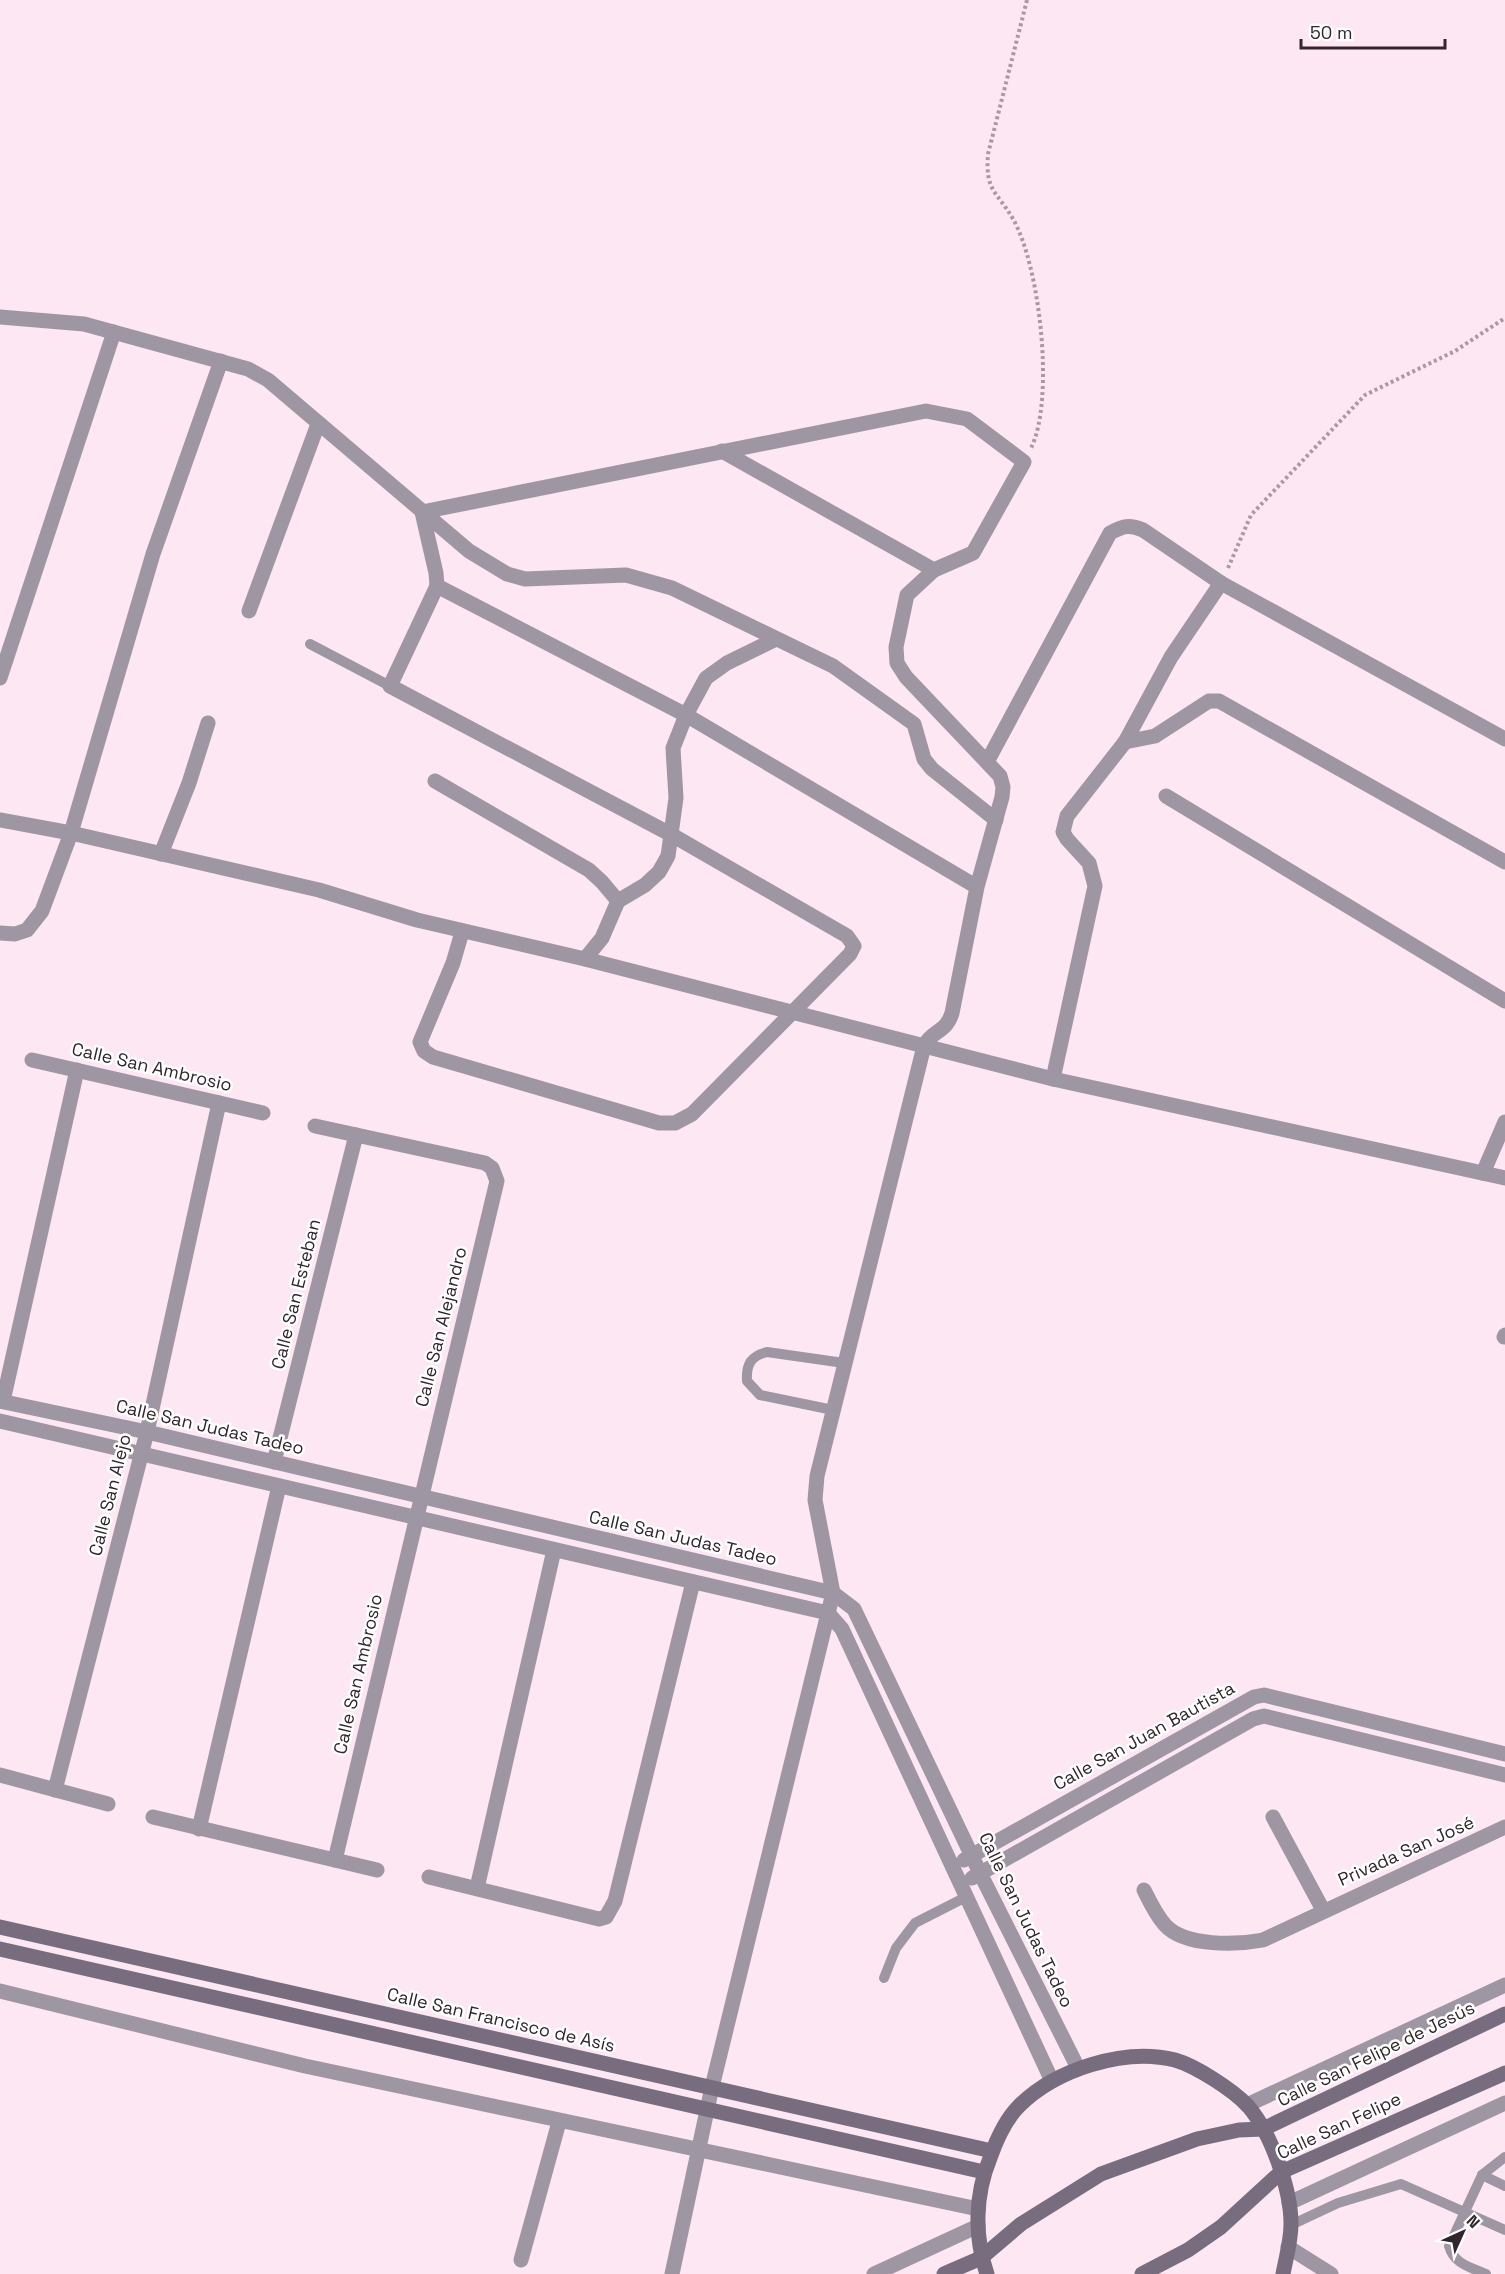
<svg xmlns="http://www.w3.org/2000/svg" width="1505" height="2274" font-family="'Space Grotesk',sans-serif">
	<rect width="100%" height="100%" fill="#fce7f2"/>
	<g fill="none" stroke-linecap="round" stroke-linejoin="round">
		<g stroke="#aa98a2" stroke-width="4" stroke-dasharray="3 3" stroke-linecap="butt">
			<path d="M1027,0L988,154C985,192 997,191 1013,219C1040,266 1055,400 1031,448"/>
			<polyline points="1228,568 1251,515 1365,395 1455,351 1505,318"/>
		</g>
		<g stroke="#9e96a3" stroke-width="10">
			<polyline points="310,644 390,686"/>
			<path d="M833,1410L760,1395L747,1381C746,1364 751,1356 767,1352L844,1363"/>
			<polyline points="884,1978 896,1948 915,1923 966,1897"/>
			<polyline points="1482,2175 1505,2186"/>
			<polyline points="1291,2225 1338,2203 1401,2184 1505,2230"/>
			<path d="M1486,2274C1470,2267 1454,2264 1449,2246L1482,2175L1505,2157"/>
		</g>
		<g stroke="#9e96a3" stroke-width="15">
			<polyline points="0,317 84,324 248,369 268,380 469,551 507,574 525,579 626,575 672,588 833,666 914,724 924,759 932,769 996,820"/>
			<polyline points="722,451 934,570"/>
			<polyline points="437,586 390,686 672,835 847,936 854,946 850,954 692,1114 675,1123 659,1123 433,1057 424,1051 420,1042 453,963 462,932"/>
			<polyline points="249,611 318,424"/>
			<polyline points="0,678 114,332"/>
			<polyline points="1125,742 1155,736 1209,701 1219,701 1505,862"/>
			<path d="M987,762L1110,533C1123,526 1129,524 1143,530L1221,583L1505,739"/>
			<polyline points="435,781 589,870 602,882 618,901 645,885 659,872 668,856 676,798 673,748 686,715 706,678 727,663 776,639"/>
			<polyline points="1166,796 1505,1001"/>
			<polyline points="0,820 71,833 319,890 417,920 585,959 1053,1079 1505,1178"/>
			<polyline points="161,854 189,783 208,723"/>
			<polyline points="0,933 15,934 27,930 42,911 71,833 153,554 221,361"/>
			<polyline points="585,959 602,938 618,901"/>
			<polyline points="32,1060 263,1113"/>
			<polyline points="1053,1079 1095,886 1089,863 1067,839 1063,832 1067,816 1125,742 1171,657 1221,583"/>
			<polyline points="315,1126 485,1163 492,1168 497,1181 335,1860"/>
			<polyline points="1483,1173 1505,1122"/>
			<polyline points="1504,1337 1505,1335"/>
			<polyline points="0,1401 147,1432 833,1593 854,1609 980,1873 1078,2068"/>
			<polyline points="3,1401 77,1070"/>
			<polyline points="0,1421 828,1613 842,1629 1052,2081"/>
			<polyline points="274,1462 356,1135"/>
			<polyline points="0,1775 108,1804"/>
			<polyline points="55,1790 147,1432 219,1103"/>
			<polyline points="153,1817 377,1870"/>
			<polyline points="1273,1817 1323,1910"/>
			<polyline points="199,1829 279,1486"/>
			<polyline points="964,1860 1254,1697 1264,1695 1505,1754"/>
			<polyline points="429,1877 599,1919 606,1917 615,1901 693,1582"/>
			<polyline points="972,1878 1253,1719 1264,1716 1505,1775"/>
			<polyline points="477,1888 554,1550"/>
			<path d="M1144,1890C1150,1902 1156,1915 1165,1925C1185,1947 1237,1945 1263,1940L1505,1827"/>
			<polyline points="0,1991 305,2066 978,2209"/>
			<polyline points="1247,2105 1505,1985"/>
			<polyline points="1289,2203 1505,2103"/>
			<polyline points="521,2260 559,2122"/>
			<path d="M672,2274L712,2087L833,1593L815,1500L817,1476L924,1046C932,1030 946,1033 952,1013L977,887L1002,797L1003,787L1000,776L906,677L897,663L896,647L907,595L934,570L973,553L1024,462L967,419L926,411L422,512L436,573L437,586L686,715L977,887"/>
			<polyline points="874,2274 978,2226"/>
		</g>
		<polyline stroke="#9e96a3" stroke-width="15" points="1288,2247 1331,2274"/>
		<g stroke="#786d7f" stroke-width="15">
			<polyline points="0,1927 992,2151"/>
			<polyline points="0,1949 984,2172"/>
			<polyline points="944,2274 981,2258 1021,2224 1101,2174 1197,2139 1239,2130 1263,2129 1505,2014"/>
			<path d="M987,2274C974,2236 975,2195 990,2158C996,2141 1005,2120 1019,2106C1055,2070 1124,2047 1175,2060C1196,2066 1233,2090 1248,2106C1271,2133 1291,2189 1291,2224C1291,2241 1286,2258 1283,2274"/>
			<polyline points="1142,2274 1188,2250 1221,2227 1281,2172 1505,2073"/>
		</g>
	</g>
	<g text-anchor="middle" stroke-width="5" stroke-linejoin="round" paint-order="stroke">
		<g font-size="18" fill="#32252c" stroke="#fff">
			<text transform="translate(152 1067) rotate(13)" y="6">Calle San Ambrosio</text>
			<text transform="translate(296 1294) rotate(-76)" y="6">Calle San Esteban</text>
			<text transform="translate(441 1327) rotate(-76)" y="6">Calle San Alejandro</text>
			<text transform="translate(210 1427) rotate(13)" y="6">Calle San Judas Tadeo</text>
			<text transform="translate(110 1495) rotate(-76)" y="6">Calle San Alejo</text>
			<text transform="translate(683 1538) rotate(13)" y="6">Calle San Judas Tadeo</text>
			<text transform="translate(358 1674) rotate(-77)" y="6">Calle San Ambrosio</text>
			<text transform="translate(1144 1736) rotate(-29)" y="6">Calle San Juan Bautista</text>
			<text transform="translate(1406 1851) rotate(-24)" y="6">Privada San José</text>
			<text transform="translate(1026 1920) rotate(64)" y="6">Calle San Judas Tadeo</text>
			<text transform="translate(501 2020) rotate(13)" y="6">Calle San Francisco de Asís</text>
			<text transform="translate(1376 2054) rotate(-26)" y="6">Calle San Felipe de Jesús</text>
			<text transform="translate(1339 2126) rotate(-25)" y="6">Calle San Felipe</text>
		</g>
	</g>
	<g transform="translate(1463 2232) rotate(45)" stroke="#ffffff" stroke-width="4.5" paint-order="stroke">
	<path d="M0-4.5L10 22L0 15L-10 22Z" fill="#32252c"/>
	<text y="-9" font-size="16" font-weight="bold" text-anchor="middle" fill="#32252c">N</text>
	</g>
	<path d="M1301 39v9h144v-9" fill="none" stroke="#32252c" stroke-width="3"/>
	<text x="1310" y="39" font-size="18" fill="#32252c" stroke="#ffffff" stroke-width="4.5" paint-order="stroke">50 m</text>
</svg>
